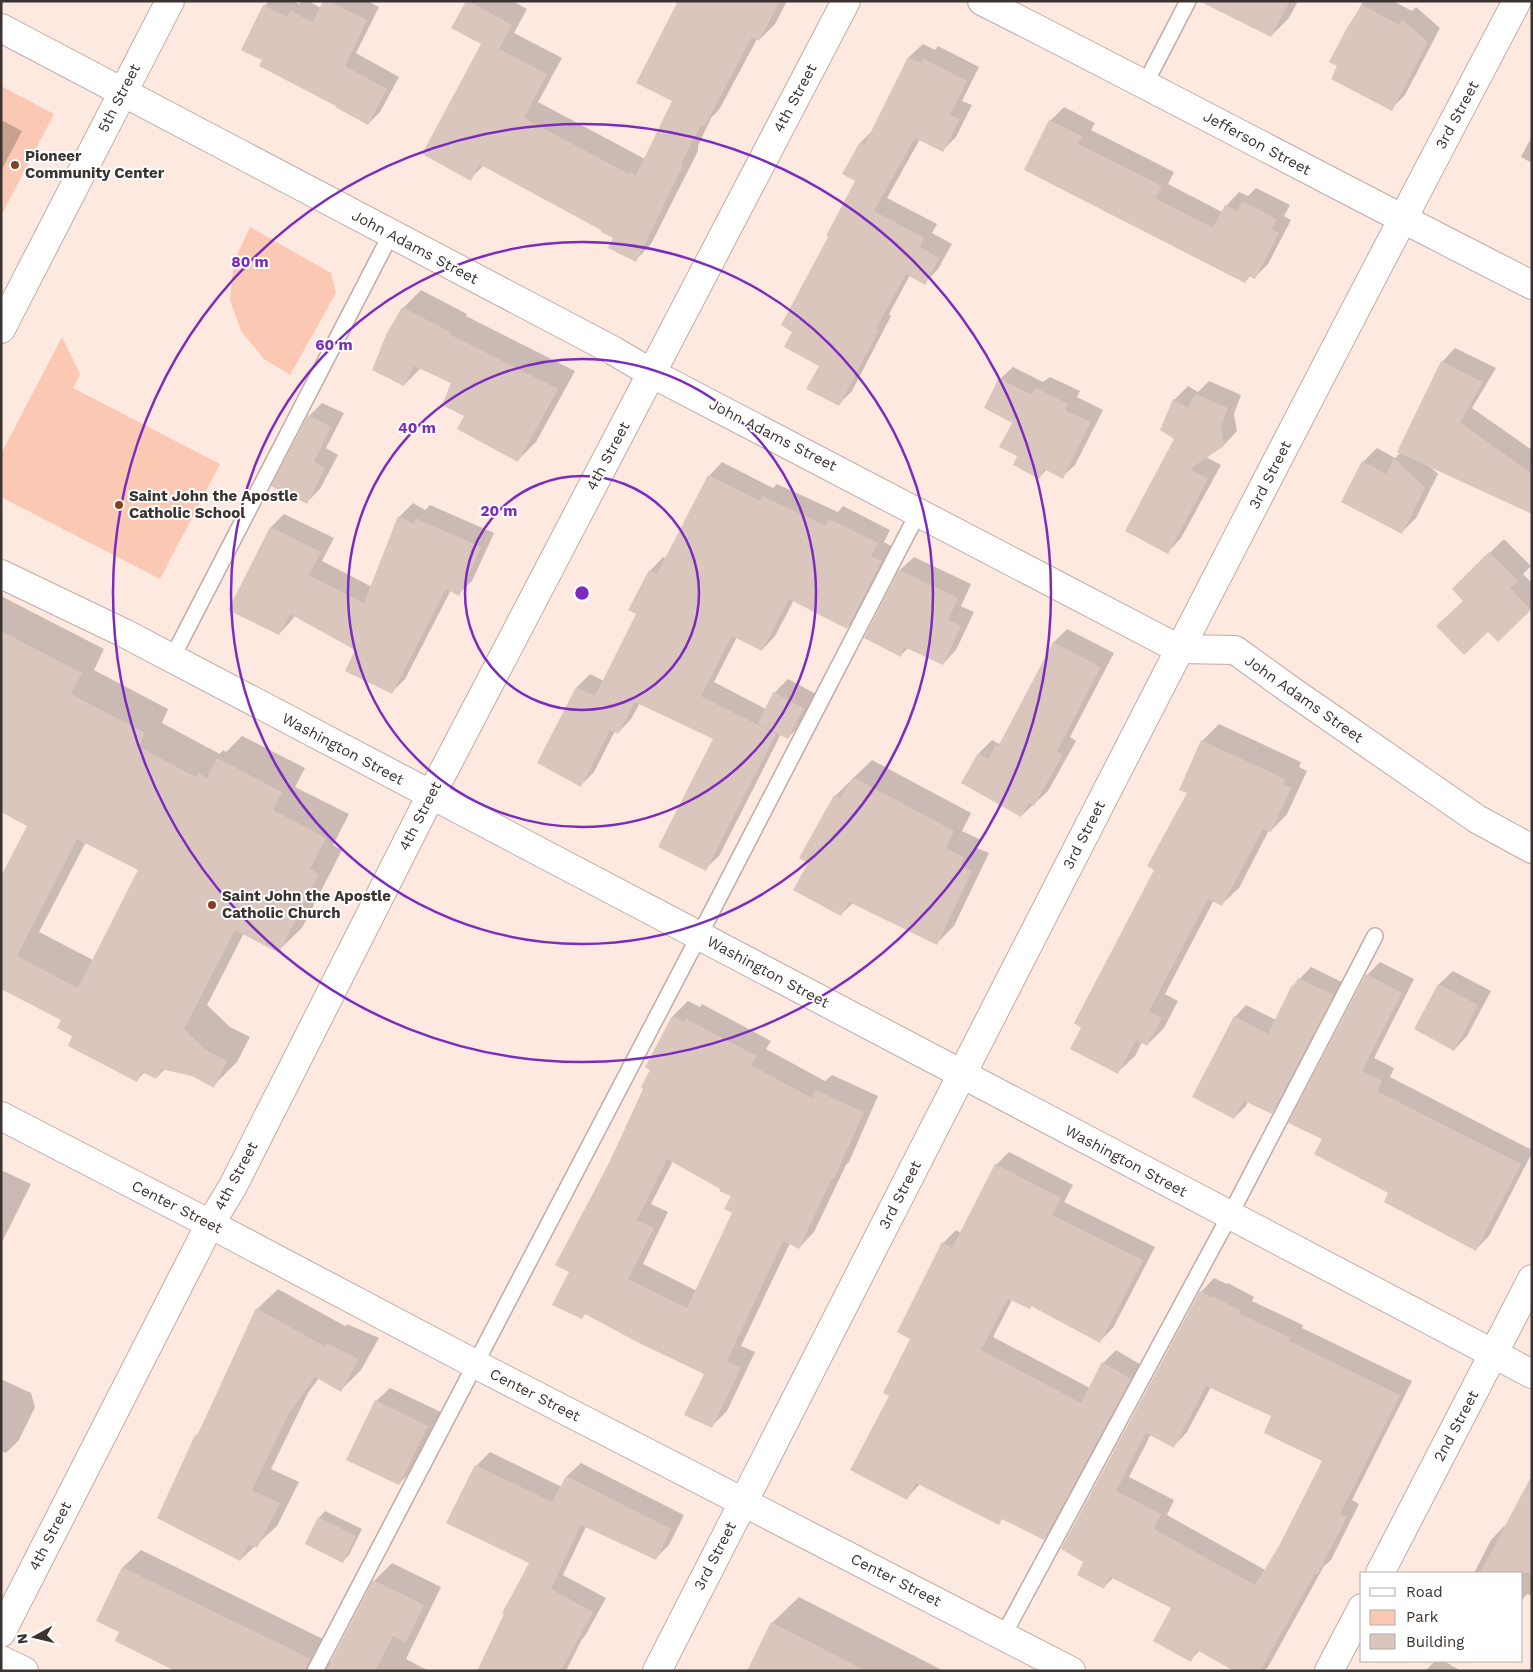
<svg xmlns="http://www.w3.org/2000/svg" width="1533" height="1672" font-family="'Work Sans',sans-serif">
	<rect width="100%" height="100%" fill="#fee9e0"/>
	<g fill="#fbc9b3">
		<polygon points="1,86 54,114 1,216"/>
		<polygon points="250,227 331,273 336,293 290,375 264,359 241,331 230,300 234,261"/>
		<polygon points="62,337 80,374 73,388 220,464 160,579 1,497 1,454"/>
	</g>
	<g fill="#0003" fill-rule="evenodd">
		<polygon points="269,1 292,1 299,4 302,1 308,1 321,8 324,1 367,1 379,7 356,53 399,77 380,112 368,124 263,59 264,6"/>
		<polygon points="467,1 513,1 527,9 514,33 562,58 538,102 645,159 673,101 679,1 787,1 775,24 759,40 757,39 719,110 711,118 698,146 698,151 651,244 636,260 614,237 484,165 470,179 483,44"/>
		<polygon points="1244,1 1298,1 1289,18 1271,36"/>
		<polygon points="1364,1 1393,1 1412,11 1416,7 1440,28 1405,95 1391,109 1338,66 1331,62 1361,5"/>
		<polygon points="923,44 935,50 938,46 979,67 962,101 972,105 956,137 943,150 920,139 887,198 937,224 932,233 952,244 938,269 925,283 910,275 889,314 891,316 852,391 839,404 820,365 793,331 829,237 857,181 844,174 861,142 873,130 909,57"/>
		<polygon points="1064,107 1095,123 1091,130 1174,172 1168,184 1222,212 1226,206 1239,192 1248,196 1256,188 1290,205 1284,216 1291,220 1268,264 1255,277 1251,275 1245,282 1026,169 1050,121"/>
		<polygon points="1,120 22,131 1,171"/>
		<polygon points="1532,136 1532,163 1521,157"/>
		<polygon points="421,290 467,314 466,316 575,371 536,442 518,460 466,416 452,382 421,368 404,385 403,308"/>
		<polygon points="1455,348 1496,368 1472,408 1532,450 1532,513 1429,466 1438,474 1416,518 1402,532 1363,462 1377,448 1395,458 1401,452 1442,362"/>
		<polygon points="1013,367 1043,382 1050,377 1080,391 1077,397 1103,410 1075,465 1062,477 1047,469 1039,478 1019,456 1013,423 1000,379"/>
		<polygon points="1209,381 1241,395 1234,414 1237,431 1224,445 1206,457 1221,465 1181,538 1168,552 1176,439 1161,430 1174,400 1188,386 1198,392"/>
		<polygon points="322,403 344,413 326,448 338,455 320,489 307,502 309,416"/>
		<polygon points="722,462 773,488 777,484 838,512 843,506 890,530 884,542 895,548 860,614 847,628 794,600 775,636 762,650 737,637 714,682 766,709 774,693 788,679 816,694 801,724 788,738 781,734 719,856 705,869 714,738 640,703 631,719 618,733 615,731 594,772 581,785 577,687 590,674 604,681 638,614 650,571 663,557 666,559 709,476"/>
		<polygon points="413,503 425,510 430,505 494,533 472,581 458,594 451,590 405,679 391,693 357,649 295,615 292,620 279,634 230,609 271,527 284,514 334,538 322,561 372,587 399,517"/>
		<polygon points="1504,539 1531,566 1523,574 1532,583 1532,608 1498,641 1453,589"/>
		<polygon points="914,557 971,584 961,606 974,612 956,650 943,664 908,648 901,655 866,637 900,570"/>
		<path d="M1,596L104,649L94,670L168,709L162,723L220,754L223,750L226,752L242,736L305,768L295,787L349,814L333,845L342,850L302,928L278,951L244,933L207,1005L230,1027L250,1037L237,1062L213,1086L193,1075L165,1069L156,1078L145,1072L137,1080L74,1036L63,1020L1,988L29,825L1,811ZM86,842L140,870L93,960L39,932Z"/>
		<polygon points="1067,629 1114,653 1070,737 1076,741 1048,791 1021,816 979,753 992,740 999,744 1002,740 1054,642"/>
		<polygon points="1219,724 1301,762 1299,767 1307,771 1287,814 1271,831 1269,830 1239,888 1222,904 1214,900 1165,994 1178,1001 1164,1028 1147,1045 1142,1042 1135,1056 1118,1072 1156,869 1189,793 1202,741"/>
		<polygon points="872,760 971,813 962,831 981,840 977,848 989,853 954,926 937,943 853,903 841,914 809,862 835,796"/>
		<polygon points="1380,962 1414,979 1374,1058 1394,1068 1390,1077 1532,1150 1532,1153 1489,1236 1476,1249 1390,1192 1324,1139 1367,975"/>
		<polygon points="1311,967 1344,983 1283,1101 1271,1113 1248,1101 1246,1106 1234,1118 1235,1017 1246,1005 1276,1020 1293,986"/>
		<polygon points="1453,971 1491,991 1467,1036 1454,1050 1415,1029 1439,984"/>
		<path d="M688,1001L700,1007L702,1004L771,1041L766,1049L825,1081L832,1075L878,1096L849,1162L846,1165L814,1232L799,1248L790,1243L741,1346L755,1352L727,1411L711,1427L706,1373L586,1313L582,1318L570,1272L610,1164L652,1070L646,1067L673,1016ZM673,1161L733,1195L734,1212L697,1291L643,1264L668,1212L651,1204Z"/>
		<polygon points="1009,1152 1073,1185 1064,1202 1155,1247 1113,1328 1100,1341 1032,1306 1029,1308 1012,1300 993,1337 1090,1388 1103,1363 1116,1350 1143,1366 1057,1526 1044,1539 1003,1518 998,1523 920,1484 907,1498 891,1395 912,1339 943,1243 956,1230 961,1233 996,1165"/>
		<polygon points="1,1170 31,1184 1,1244"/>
		<path d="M1214,1278L1227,1284L1228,1283L1254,1297L1252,1301L1303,1325L1302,1328L1412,1381L1352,1500L1359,1504L1331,1560L1324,1566L1268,1667L1264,1671H1237L1200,1650L1191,1660L1173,1608L1114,1577L1103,1588L1078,1575L1201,1292ZM1211,1387L1273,1416L1324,1461L1267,1571L1167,1515L1174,1500L1129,1477L1151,1434L1174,1446L1187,1432Z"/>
		<polygon points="278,1289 345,1326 347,1324 379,1338 361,1370 341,1390 319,1378 308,1393 271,1469 299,1482 277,1526 240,1560 196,1436 200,1431 257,1309"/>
		<polygon points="1,1379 31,1393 35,1407 19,1440 6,1453 1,1451"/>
		<polygon points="390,1388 441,1412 412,1470 399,1484 376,1401"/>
		<polygon points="490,1452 562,1487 567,1476 581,1463 684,1515 669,1545 656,1558 586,1527 563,1575 606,1598 585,1636 582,1639 566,1671 478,1671 531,1563 476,1466"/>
		<polygon points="1532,1478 1532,1596 1527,1594 1522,1600 1522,1573 1474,1573 1491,1540 1504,1526 1506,1527"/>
		<polygon points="325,1511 362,1529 349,1555 343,1561 319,1518"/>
		<polygon points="141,1550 327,1641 325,1659 331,1662 374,1581 392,1563 441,1587 406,1659 429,1671 172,1671 173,1669 121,1632 98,1620 123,1567"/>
		<polygon points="799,1597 944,1671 748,1671 772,1623"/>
		<polygon points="1435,1661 1442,1662 1444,1661 1461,1671 1425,1671"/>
	</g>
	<g fill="#dac6bd" fill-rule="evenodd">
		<polygon points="323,1 329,1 367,20 345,66 387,89 368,125 335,107 336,106 259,66 262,60 241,50 263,5 287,17 290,11 313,22"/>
		<polygon points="466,1 469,1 512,25 499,49 547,74 524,118 629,174 630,172 636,175 672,101 636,83 678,1 780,1 759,41 752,37 704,127 701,125 682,162 682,168 636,262 608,248 613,238 601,232 601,230 479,164 471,181 422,154 481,44 451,28"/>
		<polygon points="1199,1 1290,1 1271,37"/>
		<polygon points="1362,5 1399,25 1402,20 1428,42 1392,111 1331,79 1337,66 1329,62 1348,26"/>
		<polygon points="908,57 921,63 924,59 967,81 950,115 960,119 943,152 915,138 874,211 924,238 920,247 939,258 925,285 906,274 876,328 879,330 839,406 806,389 819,366 784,347 792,332 781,325 828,237 826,236 855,181 842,174 860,142 865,144"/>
		<polygon points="1049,120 1082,136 1078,144 1162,186 1155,198 1213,228 1225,205 1237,211 1242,201 1277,219 1272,230 1279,233 1255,279 1249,276 1245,283 1024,170"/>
		<polygon points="402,307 450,332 449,334 558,389 518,462 457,429 464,416 442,405 451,383 414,366 404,386 372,370 386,335"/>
		<polygon points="1441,361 1483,382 1460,422 1532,474 1532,514 1397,452"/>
		<polygon points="999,378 1030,394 1036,388 1068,404 1065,410 1091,422 1063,479 1044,469 1039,479 1013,465 1017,456 999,447 1012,423 984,408"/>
		<polygon points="1195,394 1228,408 1221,428 1224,446 1190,469 1208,479 1168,554 1125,531 1174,439 1160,430 1173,399 1188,408"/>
		<polygon points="308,415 331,427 314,462 325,468 307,504 271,486"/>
		<polygon points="1394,458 1425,488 1402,534 1341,502 1362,461 1386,474"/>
		<polygon points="708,475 760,501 762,496 826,526 829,519 878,543 871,556 882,561 847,629 789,599 762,651 732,636 701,696 776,734 706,871 658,847 713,739 635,702 618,734 610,730 581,787 537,763 576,687 595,696 636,614 628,610 649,570 657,574"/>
		<polygon points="398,516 414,524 415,518 481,547 459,596 446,589 392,694 345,671 355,650 290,614 279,635 228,610 270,527 321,552 309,575 364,603"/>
		<polygon points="1489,552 1518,581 1510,588 1531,610 1498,642 1488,632 1464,655 1436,626 1463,601 1452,589"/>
		<polygon points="899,570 958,598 948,620 961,626 943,665 904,647 901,657 864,638"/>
		<path d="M1,631L82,673L71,694L145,733L139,747L196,777L198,773L207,778L217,758L282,792L273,810L326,838L310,869L319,874L279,953L235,930L184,1029L206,1050L227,1061L214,1088L192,1076L161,1069L156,1079L142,1072L137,1082L68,1046L72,1036L57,1028L61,1020L1,989V876L27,826L1,812ZM77,839L138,870L78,988L17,956Z"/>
		<polygon points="1053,642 1101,667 1057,751 1063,754 1034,806 1029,803 1021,817 961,783 978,753 988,759 996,745 998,747"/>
		<polygon points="773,692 804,708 788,739 758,724"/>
		<polygon points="1201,740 1285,779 1283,784 1291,788 1271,832 1263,829 1222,906 1208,899 1149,1011 1162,1018 1147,1046 1136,1040 1118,1074 1070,1049 1081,1028 1074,1023 1154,870 1147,866 1187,793 1179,790"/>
		<polygon points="853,777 954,831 946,848 964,857 961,865 972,871 937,945 849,902 841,916 793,890 808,863 799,858 834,795 840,799"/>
		<polygon points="1366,974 1402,993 1362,1071 1382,1081 1377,1091 1521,1164 1476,1251 1384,1202 1388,1193 1314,1154 1322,1139 1288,1123"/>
		<polygon points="1298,978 1334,995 1272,1114 1244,1101 1234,1119 1192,1097 1234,1016 1268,1034 1292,985 1294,986"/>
		<polygon points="1438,984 1478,1005 1454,1051 1414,1029"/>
		<path d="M672,1016L684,1022L686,1019L757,1056L751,1065L812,1098L815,1090L864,1112L834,1179L832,1178L799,1249L783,1241L727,1361L741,1368L712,1428L684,1415L704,1374L637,1342L585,1314L582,1319L552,1305L569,1272L555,1265L609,1163L643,1089L641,1087L650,1070L645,1067ZM667,1159L720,1189L719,1191L731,1196L724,1209L732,1213L687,1308L628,1279L654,1228L637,1220Z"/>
		<polygon points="995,1164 1061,1198 1052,1215 1143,1260 1100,1343 1031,1306 1030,1309 1008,1299 981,1350 1081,1403 1102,1362 1131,1379 1044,1540 1002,1519 999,1525 916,1483 907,1500 850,1470 889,1396 883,1393 910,1339 897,1332 942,1242 952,1248"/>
		<path d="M1200,1291L1213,1298V1296L1241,1311L1240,1314L1291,1338L1289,1341L1400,1395L1340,1514L1347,1517L1317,1575L1315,1574L1260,1671H1234L1197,1650L1191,1662L1153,1641L1171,1608L1110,1577L1104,1589L1077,1575L1083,1562L1061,1549ZM1206,1386L1271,1416L1264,1433L1322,1461L1279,1546L1255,1585L1154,1529L1161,1514L1116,1491L1146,1433L1174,1448Z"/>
		<polygon points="256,1308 324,1346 326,1343 359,1359 341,1392 315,1377 288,1415 252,1490 280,1503 257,1548 249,1544 240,1561 157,1518 195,1435 197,1436"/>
		<polygon points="375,1400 428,1426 399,1485 346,1460"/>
		<polygon points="475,1465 552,1502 566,1476 671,1529 656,1560 581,1525 551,1589 593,1612 561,1671 477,1671 504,1614 502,1613 529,1563 446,1523"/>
		<polygon points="1532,1475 1532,1573 1480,1573"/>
		<polygon points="318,1517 356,1536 343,1563 305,1544"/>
		<polygon points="122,1567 311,1659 306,1671 175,1671 115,1641 119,1632 96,1621"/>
		<polygon points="373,1580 424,1605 406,1642 393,1636 375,1671 326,1671"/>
		<polygon points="771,1622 866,1671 747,1671"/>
	</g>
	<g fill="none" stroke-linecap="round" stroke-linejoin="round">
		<defs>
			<g id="lane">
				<polyline points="1145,84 1188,1"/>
				<polyline points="172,658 391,234"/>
				<polyline points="1003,1636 1230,1215 1375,936"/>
				<polyline points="315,1671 699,936 919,511"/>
			</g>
			<g id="street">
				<path d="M982,1C1166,94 1348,192 1532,285"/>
				<polyline points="1,28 614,351 651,373 1179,649 1235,650 1289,689 1477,819 1532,849"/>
				<polyline points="1,574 124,633 1532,1374"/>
				<polyline points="1380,1573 1532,1279"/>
				<polyline points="1,1633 189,1265 210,1224 232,1188 431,795 846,1"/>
				<path d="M657,1671C942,1114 1225,555 1517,1"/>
				<polyline points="1329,1671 1362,1608"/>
			</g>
			<g id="secondary">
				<polyline points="1,329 170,1"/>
				<polyline points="1,1116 210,1224 475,1364 1071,1671"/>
				<polyline points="1,1660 24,1671"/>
			</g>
		</defs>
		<use href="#lane" stroke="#c0aca4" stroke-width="18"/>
		<use href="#street" stroke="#c0aca4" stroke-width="30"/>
		<use href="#secondary" stroke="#c0aca4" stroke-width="30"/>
		<use href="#lane" stroke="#fff" stroke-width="15"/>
		<use href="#street" stroke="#fff" stroke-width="28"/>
		<use href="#secondary" stroke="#fff" stroke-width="28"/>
	</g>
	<g fill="none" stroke="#7b2cbf" stroke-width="2.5">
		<circle cx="582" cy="593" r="117"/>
		<circle cx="582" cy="593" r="234"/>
		<circle cx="582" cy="593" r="351"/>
		<circle cx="582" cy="593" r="469"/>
	</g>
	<g fill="#87401f" stroke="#fff" stroke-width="2">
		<circle cx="15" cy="165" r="5"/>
		<circle cx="119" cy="505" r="5"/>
		<circle cx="212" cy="905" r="5"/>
	</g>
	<g text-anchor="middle" stroke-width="4" stroke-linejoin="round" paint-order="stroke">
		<g font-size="15" fill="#3b3330" stroke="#fff">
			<text transform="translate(119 98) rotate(-63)" y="5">5th Street</text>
			<text transform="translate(795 98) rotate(-62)" y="5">4th Street</text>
			<text transform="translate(1457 115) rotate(-62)" y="5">3rd Street</text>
			<text transform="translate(1257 143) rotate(28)" y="5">Jefferson Street</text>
			<text transform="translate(415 247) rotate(28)" y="5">John Adams Street</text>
			<text transform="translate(773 435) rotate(27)" y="5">John Adams Street</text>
			<text transform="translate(608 456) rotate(-62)" y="5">4th Street</text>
			<text transform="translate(1270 475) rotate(-63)" y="5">3rd Street</text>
			<text transform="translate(1304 699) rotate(35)" y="5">John Adams Street</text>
			<text transform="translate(343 749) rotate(28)" y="5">Washington Street</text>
			<text transform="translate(420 816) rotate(-63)" y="5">4th Street</text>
			<text transform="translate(1084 835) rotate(-63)" y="5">3rd Street</text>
			<text transform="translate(768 972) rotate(28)" y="5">Washington Street</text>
			<text transform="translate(1126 1161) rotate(28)" y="5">Washington Street</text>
			<text transform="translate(236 1176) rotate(-62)" y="5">4th Street</text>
			<text transform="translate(900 1195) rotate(-63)" y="5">3rd Street</text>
			<text transform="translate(177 1207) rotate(27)" y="5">Center Street</text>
			<text transform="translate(535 1395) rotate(27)" y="5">Center Street</text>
			<text transform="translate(1456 1426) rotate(-62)" y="5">2nd Street</text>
			<text transform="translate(50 1536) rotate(-63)" y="5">4th Street</text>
			<text transform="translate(715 1556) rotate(-63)" y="5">3rd Street</text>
			<text transform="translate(896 1580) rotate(27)" y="5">Center Street</text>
		</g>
		<g font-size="15" font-weight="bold" fill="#3b3330" stroke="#fff" text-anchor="start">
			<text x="25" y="161">Pioneer<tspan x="25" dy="17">Community Center</tspan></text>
			<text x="129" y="501">Saint John the Apostle<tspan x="129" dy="17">Catholic School</tspan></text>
			<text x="222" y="901">Saint John the Apostle<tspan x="222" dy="17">Catholic Church</tspan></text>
		</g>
	</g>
	<circle cx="582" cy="593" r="8" fill="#7b2cbf" stroke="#fff" stroke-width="2.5"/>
	<g font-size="15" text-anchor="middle" font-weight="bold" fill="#7b2cbf" stroke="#fff" stroke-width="4" stroke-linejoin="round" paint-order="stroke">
		<text x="250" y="267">80 m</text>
		<text x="334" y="350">60 m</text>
		<text x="417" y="433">40 m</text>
		<text x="499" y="516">20 m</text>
	</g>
	<rect width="1533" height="1672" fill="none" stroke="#3b3330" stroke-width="5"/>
	<rect x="1360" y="1572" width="162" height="90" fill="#ffffff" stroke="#b1adac"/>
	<rect x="1370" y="1588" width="25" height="8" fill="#ffffff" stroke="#b1adac"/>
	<text x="1406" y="1597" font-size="15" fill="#3b3330">Road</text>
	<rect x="1370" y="1610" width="25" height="15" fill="#fbc9b3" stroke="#b1adac"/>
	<text x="1406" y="1622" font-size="15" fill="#3b3330">Park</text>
	<rect x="1370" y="1634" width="25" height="15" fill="#dac6bd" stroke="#b1adac"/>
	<text x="1406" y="1647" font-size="15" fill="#3b3330">Building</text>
	<g transform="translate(35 1637) rotate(262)" stroke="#ffffff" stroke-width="4" paint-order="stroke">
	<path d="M0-4L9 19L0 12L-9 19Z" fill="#3b3330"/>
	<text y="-8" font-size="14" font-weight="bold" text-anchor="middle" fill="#3b3330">N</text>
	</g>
</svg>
